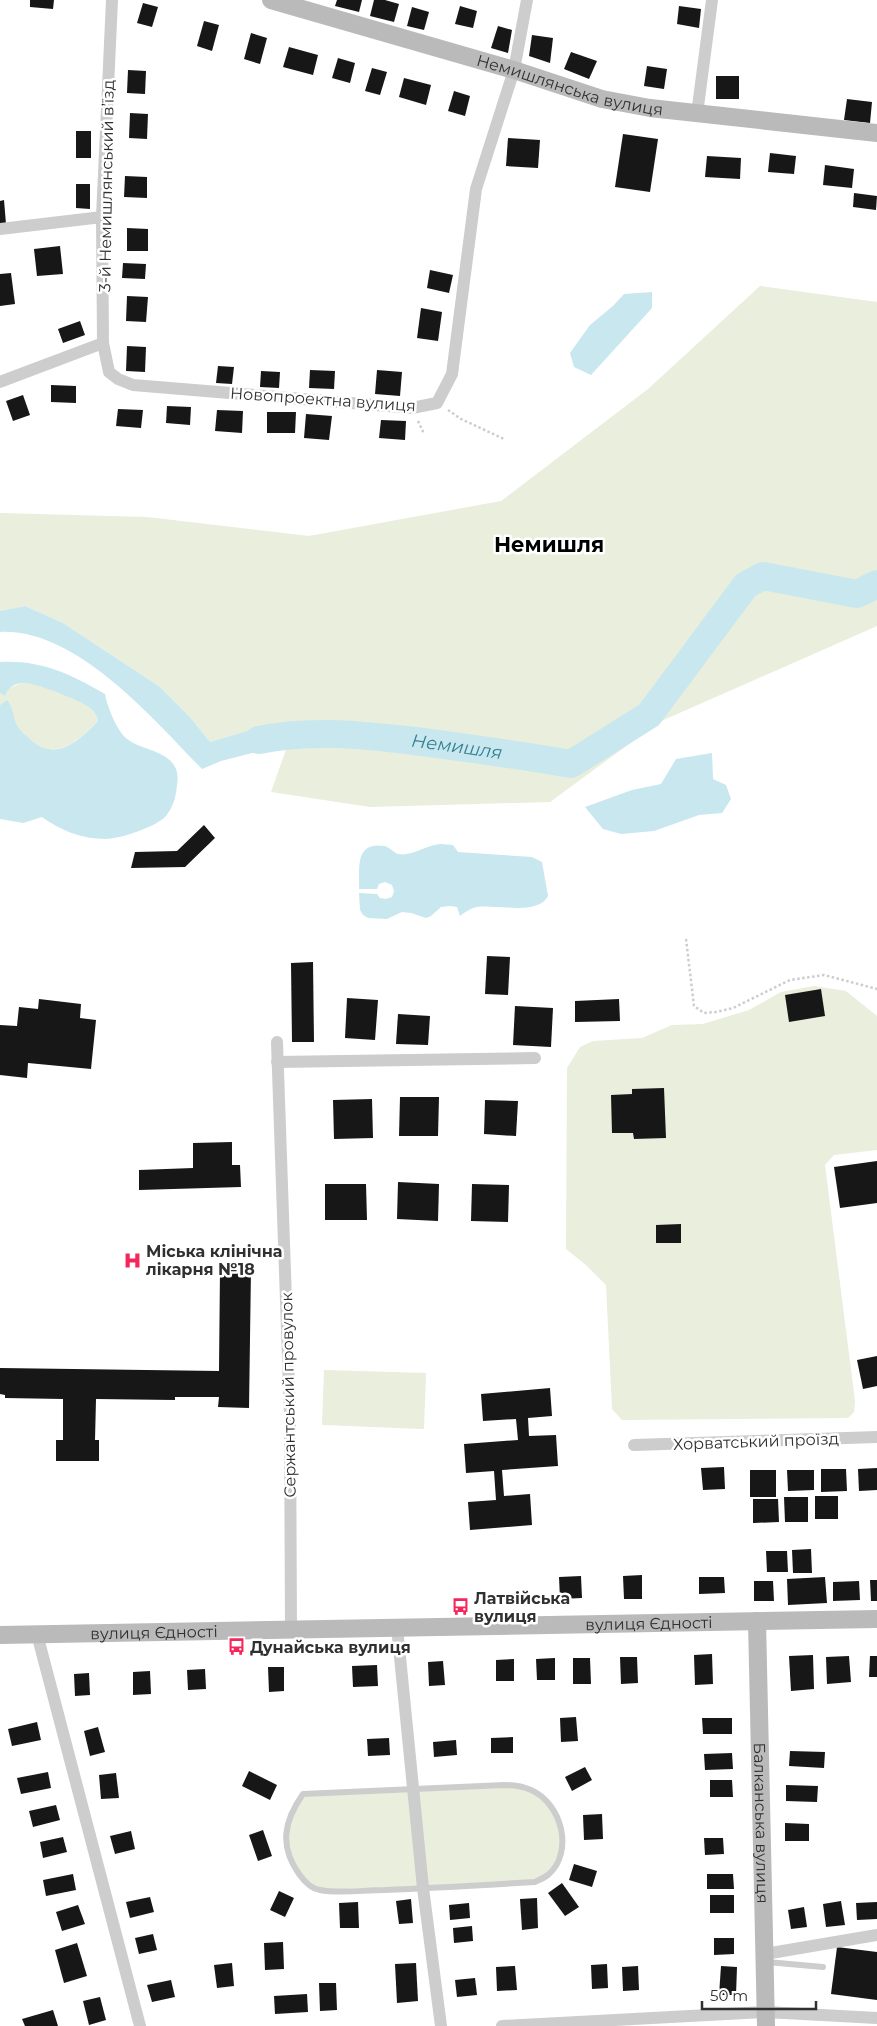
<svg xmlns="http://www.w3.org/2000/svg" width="877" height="2026" font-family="Montserrat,sans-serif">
	<rect width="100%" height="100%" fill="#fff"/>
	<g fill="#e9eedd">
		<polygon points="760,286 877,302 877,626 659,722 550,802 370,807 271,792 288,744 300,729 247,731 210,742 189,716 160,687 63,623 25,606 0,611 0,513 147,517 309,536 501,501 648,389"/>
		<path d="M23,682C36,683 80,699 90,708C94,711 97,716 98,721C79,740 56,762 31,740C25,735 19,730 15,723C12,716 10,708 7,700L0,705V693L5,696L8,689Z"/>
		<polygon points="814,986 846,991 877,1016 877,1150 834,1155 825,1165 855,1401 854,1412 848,1418 622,1420 612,1409 606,1285 586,1265 566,1249 567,1068 580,1047 593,1041 642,1038 672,1025 703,1024 749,1010 781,992"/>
		<polygon points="324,1370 426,1373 424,1429 322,1425"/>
		<polygon points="519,1786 544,1798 559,1821 561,1849 548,1874 535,1882 318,1890 292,1865 286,1828 303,1794"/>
	</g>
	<g fill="#c8e7ef">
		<polygon points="652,292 652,308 591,375 574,367 570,353 590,325 613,306 624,294"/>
		<path d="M25,606L63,623L160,687L189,716L210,742L247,731L280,723L301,729L288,744L221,761L202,769C153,719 76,628 0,632V611Z"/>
		<path d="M0,662C42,660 70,674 105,694C107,706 117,731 126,738C139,750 165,749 175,767C178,772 178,780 177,785C176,797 173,808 165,817C155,827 120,839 105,839C82,839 60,830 42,817L23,823L0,819V705L7,700C14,708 12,717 17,725C20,731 26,735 31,740C56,762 79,741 98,721C97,716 95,712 90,708C82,701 31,681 22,683C13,684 8,688 5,696L0,693Z"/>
		<polygon points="712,753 713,779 726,785 731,799 722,813 699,815 654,831 621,834 603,829 585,807 632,790 661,784 676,759"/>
		<path d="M440,844L453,845L458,852L532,857L542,862L548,896C538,916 497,904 477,907C471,908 465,912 460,916L457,907L450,906L441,907L431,916L426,918L411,913L402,912L387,919L368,918L363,915L360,910L359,893L377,894L380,898L386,899L392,897L394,891L392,885L385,882L379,884L377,889H359C360,868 354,841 385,846C391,848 394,853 398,854C410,857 427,845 440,844Z"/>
	</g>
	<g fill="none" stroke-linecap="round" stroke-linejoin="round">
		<path stroke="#c8e7ef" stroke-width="28" id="s1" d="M259,740C311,729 364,735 415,741C468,748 519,755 571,764L649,715L746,585L763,576L857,594L877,584"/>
	</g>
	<g fill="#171717">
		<polygon points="30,0 54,0 53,9 30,7"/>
		<polygon points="337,0 362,0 359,12 335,6"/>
		<polygon points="374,0 385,0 399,4 394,22 370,16"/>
		<polygon points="143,3 158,7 152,27 137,23"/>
		<polygon points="460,6 477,11 473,28 455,24"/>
		<polygon points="679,6 701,9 699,28 677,24"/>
		<polygon points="412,7 429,12 424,30 407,26"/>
		<polygon points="204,21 219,25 212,51 197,46"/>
		<polygon points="498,26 512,30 508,53 491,48"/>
		<polygon points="251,33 267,38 260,64 244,59"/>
		<polygon points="532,35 553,38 550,63 529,56"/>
		<polygon points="289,47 318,55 313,75 283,67"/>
		<polygon points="571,52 597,61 589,79 564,69"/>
		<polygon points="338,58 355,63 350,83 332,78"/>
		<polygon points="647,66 667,69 664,89 644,86"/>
		<polygon points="372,68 387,72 380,95 365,91"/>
		<polygon points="128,70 146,71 145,94 127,93"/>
		<rect x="716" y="76" width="23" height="23"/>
		<polygon points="404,78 431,85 426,105 399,97"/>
		<polygon points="454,91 470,96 465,116 448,111"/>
		<polygon points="847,99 872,102 870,123 844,120"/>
		<polygon points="130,113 148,114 147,139 129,138"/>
		<rect x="76" y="131" width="15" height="27"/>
		<polygon points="623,134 658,139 650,192 615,187"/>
		<polygon points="508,138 540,140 538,168 506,166"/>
		<polygon points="770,153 796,156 794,174 768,172"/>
		<polygon points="707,156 741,158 740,179 705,177"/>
		<polygon points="825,165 854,169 852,188 823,185"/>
		<polygon points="125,176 147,177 147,198 124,197"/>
		<polygon points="76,184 90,184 90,209 76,208"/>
		<polygon points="854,193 877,196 876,210 853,207"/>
		<polygon points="4,200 6,224 0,225 0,201"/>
		<polygon points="127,228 148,229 148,251 127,251"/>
		<polygon points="60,246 63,274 37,276 34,249"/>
		<polygon points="123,263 146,264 145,279 122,278"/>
		<polygon points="430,270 453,275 449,293 427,288"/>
		<polygon points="11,273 15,304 0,306 0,274"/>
		<polygon points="127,296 148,297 146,322 126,321"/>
		<polygon points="421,308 442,312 438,341 417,338"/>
		<polygon points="80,321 85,335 63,343 58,329"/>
		<polygon points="127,346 146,347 145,372 126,371"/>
		<polygon points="218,366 234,367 232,384 216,383"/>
		<polygon points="310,370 335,371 334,389 309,388"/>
		<polygon points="377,370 402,372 400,396 375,394"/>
		<polygon points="261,371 280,372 279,388 260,387"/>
		<polygon points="51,385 76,386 76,403 51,402"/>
		<polygon points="23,395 30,415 13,421 6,401"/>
		<polygon points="167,406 191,407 190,425 166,423"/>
		<polygon points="118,409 143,410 141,428 116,426"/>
		<polygon points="217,410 243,411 242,433 215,431"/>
		<polygon points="267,412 296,412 295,433 267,433"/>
		<polygon points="306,414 332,416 329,440 304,438"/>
		<polygon points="381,420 406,421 405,440 379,438"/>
		<polygon points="204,825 215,838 185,867 131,868 135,852 177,851"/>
		<polygon points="487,956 510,957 508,995 485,994"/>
		<polygon points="313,962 314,1042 292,1042 291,963"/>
		<polygon points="821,989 825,1016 789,1022 785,995"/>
		<polygon points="347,998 378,1000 375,1040 345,1038"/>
		<polygon points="39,999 81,1004 80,1018 96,1020 91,1069 28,1063 27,1078 0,1075 0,1025 17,1026 19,1007 38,1009"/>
		<polygon points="619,999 620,1021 575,1022 575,1001"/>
		<polygon points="515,1006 553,1008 551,1047 513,1045"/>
		<polygon points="398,1014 430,1016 428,1045 396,1044"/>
		<polygon points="664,1088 666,1138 634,1139 633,1133 612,1133 611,1095 632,1094 632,1089"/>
		<polygon points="400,1097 439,1097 438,1136 399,1136"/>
		<polygon points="372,1099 373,1138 334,1139 333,1100"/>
		<polygon points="485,1100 518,1101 516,1136 484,1134"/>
		<polygon points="232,1142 232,1165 240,1165 241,1187 139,1190 139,1170 193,1168 193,1143"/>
		<polygon points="877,1161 877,1203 840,1208 834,1167"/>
		<polygon points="398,1182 439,1184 438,1221 397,1219"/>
		<polygon points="325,1184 366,1184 367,1220 325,1220"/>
		<polygon points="472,1184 509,1185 508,1222 471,1221"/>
		<polygon points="681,1224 681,1243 656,1243 656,1225"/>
		<polygon points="220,1269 251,1269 249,1408 218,1407 219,1397 175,1397 175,1400 96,1399 95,1440 99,1440 99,1461 56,1461 56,1440 63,1440 63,1399 5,1398 5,1395 0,1394 0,1368 219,1371"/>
		<polygon points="877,1356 877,1386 863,1389 857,1360"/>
		<polygon points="550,1388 552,1416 528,1418 529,1436 556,1435 558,1466 502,1470 504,1496 530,1494 532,1525 470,1530 468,1502 496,1500 494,1471 466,1473 464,1444 518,1440 516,1419 483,1421 481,1394"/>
		<polygon points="724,1467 725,1489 703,1490 701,1468"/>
		<polygon points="877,1468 877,1490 859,1491 858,1469"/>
		<polygon points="821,1469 846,1469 847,1491 821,1492"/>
		<rect x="750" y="1470" width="26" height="27"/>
		<polygon points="787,1470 814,1470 814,1490 788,1491"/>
		<rect x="815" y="1496" width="23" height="23"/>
		<polygon points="784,1497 808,1497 808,1522 785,1522"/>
		<polygon points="753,1499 778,1499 779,1522 753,1523"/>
		<polygon points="811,1549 812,1573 793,1573 792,1550"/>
		<polygon points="766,1551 787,1551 788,1572 767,1572"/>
		<polygon points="642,1575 642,1599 624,1599 623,1576"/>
		<polygon points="581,1576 582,1598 560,1599 559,1577"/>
		<polygon points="699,1577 724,1577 725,1593 699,1594"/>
		<polygon points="825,1577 827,1603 788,1605 787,1579"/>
		<polygon points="870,1580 877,1580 877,1601 871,1601"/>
		<polygon points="754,1581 773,1581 774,1601 754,1601"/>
		<polygon points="859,1581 860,1600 833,1601 833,1582"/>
		<polygon points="712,1654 713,1684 695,1685 694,1655"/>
		<polygon points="813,1655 814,1689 791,1691 789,1656"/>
		<polygon points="849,1656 851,1682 827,1684 826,1657"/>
		<polygon points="870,1656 877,1656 877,1677 869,1677"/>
		<polygon points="620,1657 637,1657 638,1683 621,1684"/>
		<polygon points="555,1658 555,1680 537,1680 536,1659"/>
		<polygon points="573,1658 590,1658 591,1684 573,1684"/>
		<polygon points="514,1659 514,1681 496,1681 496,1660"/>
		<polygon points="443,1661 445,1685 429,1686 428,1662"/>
		<polygon points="377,1665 378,1686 353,1687 352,1666"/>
		<polygon points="268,1667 284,1667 284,1691 269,1692"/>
		<polygon points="205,1669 206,1689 188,1690 187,1670"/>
		<polygon points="150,1671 151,1694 133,1695 133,1672"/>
		<polygon points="89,1673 90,1695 75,1696 74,1674"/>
		<polygon points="576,1717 578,1741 561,1742 560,1718"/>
		<polygon points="702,1718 732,1718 732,1734 703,1734"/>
		<polygon points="37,1722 41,1740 12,1746 8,1729"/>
		<polygon points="98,1727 105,1752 90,1756 84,1731"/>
		<polygon points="513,1737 513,1753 491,1753 491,1738"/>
		<polygon points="389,1738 390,1755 368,1756 367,1739"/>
		<polygon points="456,1740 457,1755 434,1757 433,1742"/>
		<polygon points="790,1751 825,1752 824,1768 789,1766"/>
		<polygon points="732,1753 733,1769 705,1770 704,1754"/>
		<polygon points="585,1767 592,1780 572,1791 565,1777"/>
		<polygon points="249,1771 277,1785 270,1800 242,1786"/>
		<polygon points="48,1772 51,1788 21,1794 17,1778"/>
		<polygon points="116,1773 119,1798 101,1799 99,1775"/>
		<polygon points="710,1780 732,1780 733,1797 710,1797"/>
		<polygon points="786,1785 818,1786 817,1802 786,1801"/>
		<polygon points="56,1805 60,1820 33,1827 29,1811"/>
		<polygon points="602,1814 603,1839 584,1840 583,1815"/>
		<polygon points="785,1823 809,1824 809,1841 785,1841"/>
		<polygon points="263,1830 272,1856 258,1861 249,1835"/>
		<polygon points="131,1831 135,1849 115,1854 110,1836"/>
		<polygon points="63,1837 67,1852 43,1858 40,1842"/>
		<polygon points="704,1838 723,1838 724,1854 705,1855"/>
		<polygon points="574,1864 597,1871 592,1887 569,1880"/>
		<polygon points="73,1874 76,1890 46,1896 43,1880"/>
		<polygon points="707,1874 733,1874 734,1889 707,1889"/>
		<polygon points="562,1883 579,1907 565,1916 548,1893"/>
		<polygon points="279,1891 294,1898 285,1917 270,1910"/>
		<rect x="710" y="1895" width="24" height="18"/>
		<polygon points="150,1897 154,1912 130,1918 126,1902"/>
		<polygon points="537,1898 538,1928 522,1930 520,1899"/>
		<polygon points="411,1899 413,1923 399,1924 396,1901"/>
		<polygon points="841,1901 845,1925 826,1927 823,1904"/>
		<polygon points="358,1902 359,1928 340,1928 339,1903"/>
		<polygon points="877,1902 877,1919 857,1920 856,1903"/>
		<polygon points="469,1903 470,1918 450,1920 449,1905"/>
		<polygon points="78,1905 85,1924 62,1931 56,1912"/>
		<polygon points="804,1907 807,1927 791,1929 788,1910"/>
		<polygon points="472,1926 473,1941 454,1943 453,1928"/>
		<polygon points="153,1934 157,1950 139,1954 135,1938"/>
		<polygon points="714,1938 734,1938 734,1954 714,1955"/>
		<polygon points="283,1942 284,1969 265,1970 264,1943"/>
		<polygon points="77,1943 87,1976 64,1983 55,1950"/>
		<polygon points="837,1947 877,1952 877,2000 831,1994"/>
		<polygon points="232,1963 234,1986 217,1988 214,1965"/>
		<polygon points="416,1963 418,2001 397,2003 395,1964"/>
		<polygon points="607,1964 608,1988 592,1989 591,1965"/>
		<polygon points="515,1966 517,1990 497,1991 496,1967"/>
		<polygon points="638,1966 639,1990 623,1991 622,1967"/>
		<polygon points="721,1966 737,1967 736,1995 719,1995"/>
		<polygon points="475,1978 477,1995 457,1997 455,1980"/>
		<polygon points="171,1980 175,1997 152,2002 147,1985"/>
		<polygon points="319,1983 336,1983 337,2010 320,2011"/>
		<polygon points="307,1994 308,2012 275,2014 274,1996"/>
		<polygon points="100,1997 106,2020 89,2025 83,2001"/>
		<polygon points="53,2010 58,2026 25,2026 22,2019"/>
	</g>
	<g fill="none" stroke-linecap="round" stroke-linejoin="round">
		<g stroke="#cdcdcd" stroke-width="2.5" stroke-dasharray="2.5 2.5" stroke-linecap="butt">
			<polyline points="448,410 461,419 504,439"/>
			<polyline points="418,421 424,434"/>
			<polyline points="686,939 694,1006 704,1013 716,1012 733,1008 790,980 824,975 877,989"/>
		</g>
		<g stroke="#cdcdcd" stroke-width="6">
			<path d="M504,1785C514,1785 522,1786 531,1790C561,1803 575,1851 548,1875C544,1878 539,1880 535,1882C485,1885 435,1888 385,1890C364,1890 340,1894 320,1890C312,1889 304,1881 299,1874C279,1846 284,1821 303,1794Z"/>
			<polyline points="767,1962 823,1967"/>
		</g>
		<g stroke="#cdcdcd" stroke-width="12">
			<polyline points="112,0 102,217 103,343 109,372 118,379 133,385 412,408 437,403 452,374 476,189 514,70 527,0"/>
			<polyline points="697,114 712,0"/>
			<polyline points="0,229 102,217"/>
			<polyline points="0,382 103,343"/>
			<polyline points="277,1042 290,1416 291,1629"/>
			<polyline points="277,1062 535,1058"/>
			<polyline points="634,1445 877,1437"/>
			<polyline points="397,1627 423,1888 441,2026"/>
			<polyline points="37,1634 140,2026"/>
			<polyline points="765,1954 877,1935"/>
			<polyline points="502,2026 766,2012 877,2018"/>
		</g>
		<g stroke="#bababa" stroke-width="18">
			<path id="s2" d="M271,0L514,70L602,99L650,108L877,133"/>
			<path id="s3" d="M757,1621L766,2026"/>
			<path id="s4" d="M0,1635L877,1619"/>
		</g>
	</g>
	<defs>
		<symbol id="hospital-bare" viewBox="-9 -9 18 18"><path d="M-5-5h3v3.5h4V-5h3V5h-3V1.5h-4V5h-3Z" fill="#f4265b" stroke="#fff" stroke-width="2.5" paint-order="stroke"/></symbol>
		<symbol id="bus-bare" viewBox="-9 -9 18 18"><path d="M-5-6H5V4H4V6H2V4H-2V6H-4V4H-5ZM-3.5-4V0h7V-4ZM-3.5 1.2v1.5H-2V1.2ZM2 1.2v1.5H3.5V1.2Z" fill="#f4265b" stroke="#fff" stroke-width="2.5" paint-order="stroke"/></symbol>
	</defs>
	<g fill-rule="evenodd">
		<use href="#hospital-bare" x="120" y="1248" width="25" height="25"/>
		<use href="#bus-bare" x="448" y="1594" width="25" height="25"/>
		<use href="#bus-bare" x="224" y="1634" width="25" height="25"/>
	</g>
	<g text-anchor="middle" stroke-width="5" stroke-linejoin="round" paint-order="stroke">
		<g font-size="16" fill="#303030" stroke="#fff">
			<text dy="6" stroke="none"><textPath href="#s2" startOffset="311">Немишлянська вулиця</textPath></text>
			<text transform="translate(106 186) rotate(-89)" y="6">3-й Немишлянський в’їзд</text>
			<text transform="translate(323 399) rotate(4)" y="6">Новопроектна вулиця</text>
			<text transform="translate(288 1395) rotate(-91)" y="6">Сержантський провулок</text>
			<text transform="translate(756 1441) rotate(-2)" y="6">Хорватський проїзд</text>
			<text dy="6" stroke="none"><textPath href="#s4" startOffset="649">вулиця Єдності</textPath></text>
			<text dy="6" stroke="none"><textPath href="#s4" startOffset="154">вулиця Єдності</textPath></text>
			<text dy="6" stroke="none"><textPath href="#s3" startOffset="202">Балканська вулиця</textPath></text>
		</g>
		<g font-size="16" font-weight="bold" fill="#303030" stroke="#fff" text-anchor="start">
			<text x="146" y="1257">Міська клінічна<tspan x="146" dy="18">лікарня №18</tspan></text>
			<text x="474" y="1604">Латвійська<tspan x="474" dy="18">вулиця</tspan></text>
			<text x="250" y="1653">Дунайська вулиця</text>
		</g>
		<g font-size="18" font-style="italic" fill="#348093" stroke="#fff">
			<text dy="6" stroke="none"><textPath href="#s1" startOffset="199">Немишля</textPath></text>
		</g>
		<g font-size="21" font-weight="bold" fill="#000" stroke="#fff">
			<text x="549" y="552">Немишля</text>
		</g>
	</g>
	<path d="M702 2001v8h114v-8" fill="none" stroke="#303030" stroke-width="2.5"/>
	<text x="710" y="2001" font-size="15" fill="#303030" stroke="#ffffff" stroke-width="4" paint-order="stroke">50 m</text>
</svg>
